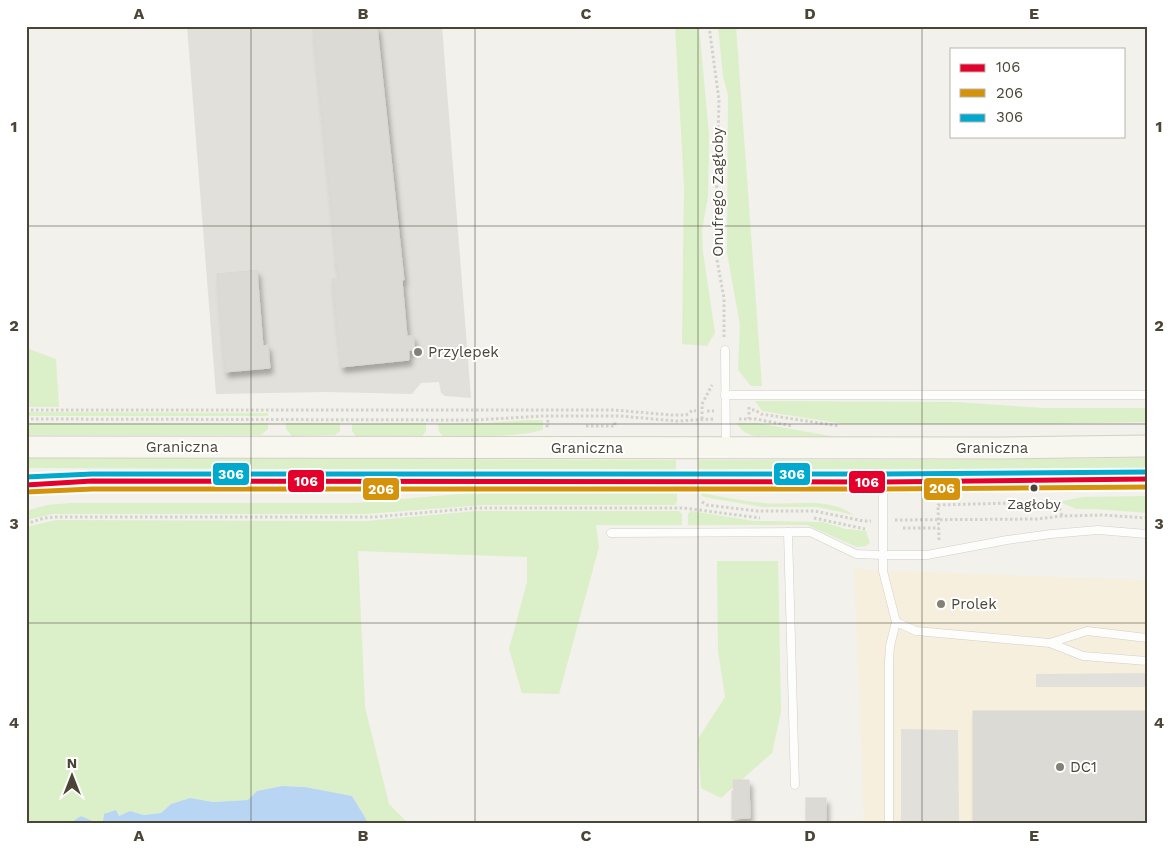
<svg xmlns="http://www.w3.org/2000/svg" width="1173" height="849" font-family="'Work Sans',sans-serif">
	<defs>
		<filter id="shadow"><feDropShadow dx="3" dy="5.5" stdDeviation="2.5" flood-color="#0004"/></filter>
	</defs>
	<rect width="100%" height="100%" fill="#f2f1ec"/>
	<polygon fill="#f6efde" points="854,568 872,570 1147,580 1147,823 864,823"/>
	<g fill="#e2e0da">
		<polygon points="187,26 442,26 471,398 445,396 441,393 439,382 421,383 412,394 328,392 216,394"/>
		<polygon points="1147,673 1147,687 1036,687 1036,674"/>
		<polygon points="901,729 958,730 959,823 901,823"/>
	</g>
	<g fill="#dbefc9">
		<polygon points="675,26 699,26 709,135 708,197 702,230 703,252 715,333 707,346 682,344 684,185"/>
		<polygon points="718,26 736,26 762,386 751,386 738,370 740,325 727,253 728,95 723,76"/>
		<polygon points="26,348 56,359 59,407 26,407"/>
		<polygon points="755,401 956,402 1043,408 1147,408 1147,422 1042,424 844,424 762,411"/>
		<polygon points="26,412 268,413 268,416 26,416"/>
		<path d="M526,420H543V430C511,438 477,436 443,436L439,432L438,424L488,423Z"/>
		<polygon points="26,423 246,424 268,423 268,429 261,435 26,435"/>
		<polygon points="286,423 340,423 340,431 335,435 292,436 286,429"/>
		<polygon points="426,423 426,431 422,436 356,436 352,431 352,424"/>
		<polygon points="736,423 756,423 837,437 754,436 744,432"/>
		<polygon points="26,458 676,460 676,470 26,468"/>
		<polygon points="1147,458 1147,468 1094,469 698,470 698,460 940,460"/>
		<polygon points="470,493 677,493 677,502 675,505 484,505 365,514 53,514 26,520 26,511 47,505 70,503 356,503"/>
		<path d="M702,493C722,497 743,501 763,503C795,506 827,496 854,515L818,507H763L704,497L701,495Z"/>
		<polygon points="1147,496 1147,513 1095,509 1077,509 1062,503 1062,501 1083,497"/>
		<polygon points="476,511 679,511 682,514 682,525 596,525 599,547 559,694 522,693 509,649 527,582 527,557 358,551 365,707 389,804 408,823 367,823 366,819 352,796 305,787 282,786 257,791 249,800 213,802 190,798 171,804 161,813 144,815 130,811 119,816 104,814 104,822 97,823 81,816 70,823 26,823 26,527 56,520 366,521"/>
		<polygon points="691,511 754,521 823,522 846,529 866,531 870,543 865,546 857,547 807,525 688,525 688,514"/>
		<polygon points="717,561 778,561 781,712 772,753 721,798 701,788 698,739 725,697 718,651"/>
	</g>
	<polygon fill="#b8d5f4" points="282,786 305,787 352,796 366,819 367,823 70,823 81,816 97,823 103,822 104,814 116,810 119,816 130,811 144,815 161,813 171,804 190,798 213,802 248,800 257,791"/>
	<g fill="#dcdad4" stroke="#dbd8d1" filter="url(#shadow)">
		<polygon points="313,26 377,26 404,280 402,280 407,336 413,336 415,350 409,350 409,360 341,367 332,279 339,278 335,256 336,256"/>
		<polygon points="257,270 263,346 268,345 270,368 225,372 217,274"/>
		<rect x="973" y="711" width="174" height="112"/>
		<polygon points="733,780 749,780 750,818 732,819 732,791 734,791"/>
		<rect x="806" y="798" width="20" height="25"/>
	</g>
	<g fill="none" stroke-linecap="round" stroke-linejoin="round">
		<defs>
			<g id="service">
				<polyline points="725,350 726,446"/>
				<polyline points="725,395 1147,395"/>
				<polyline points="883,484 883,571 896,622 916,631 1050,643 1083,656 1147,661"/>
				<polyline points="788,532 795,785"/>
				<polyline points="611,533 810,532 856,554 883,555 927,555 1007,540 1051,534 1098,530 1147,534"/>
				<polyline points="1050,643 1087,631 1147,638"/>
				<polyline points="889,823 889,661 890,646 896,622"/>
			</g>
			<g id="secondary">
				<polyline points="26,447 1005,448 1147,446"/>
				<polyline points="26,485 92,481 883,482 1147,479"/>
			</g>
		</defs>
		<use href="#service" stroke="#d0cfc9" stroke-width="9"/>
		<use href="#secondary" stroke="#d2d0c2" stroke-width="23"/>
		<g stroke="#d2d1ca" stroke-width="3" stroke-dasharray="2.5 2.5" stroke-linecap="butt">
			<polyline points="709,26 719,100 715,249 724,298 724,339"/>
			<polyline points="749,407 749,419"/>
			<polyline points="26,410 614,410 671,415 686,415 693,410 696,411"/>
			<polyline points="752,410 755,410 761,414 839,426"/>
			<polyline points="707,411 714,411"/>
			<polyline points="26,419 475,420 543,416 620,416 676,421 715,419"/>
			<polyline points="702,419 702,404 712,385"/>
			<polyline points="739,419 756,419 792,426"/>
			<polyline points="548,420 547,426 550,426"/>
			<polyline points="586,426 615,426 615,420"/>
			<polyline points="1053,501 1059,507 1062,516"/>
			<polyline points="702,502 707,505 757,511 815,511 864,521 871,521"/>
			<polyline points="814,518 865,529"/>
			<polyline points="895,520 1037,519 1062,516 1103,515 1147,518"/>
			<polyline points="26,524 44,518 56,517 374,517 476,508 684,508 760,518"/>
			<polyline points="903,528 939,528"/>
			<polyline points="939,540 938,505 1047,502"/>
		</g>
		<use href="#service" stroke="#fdfdfc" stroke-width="8"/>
		<use href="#secondary" stroke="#f7f6ef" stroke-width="21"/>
		<defs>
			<polyline id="bus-1" points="26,485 92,481 883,482 1147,479"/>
			<polyline id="bus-2" points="26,492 92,489 883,489 1147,487"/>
			<polyline id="bus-3" points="26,477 92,474 883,474 1147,472"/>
		</defs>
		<use href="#bus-1" stroke="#fff" stroke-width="9"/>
		<use href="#bus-2" stroke="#fff" stroke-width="9"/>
		<use href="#bus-3" stroke="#fff" stroke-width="9"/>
		<use href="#bus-1" stroke="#e4002b" stroke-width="5"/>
		<use href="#bus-2" stroke="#d4930b" stroke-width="5"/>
		<use href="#bus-3" stroke="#00a9ce" stroke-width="5"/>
	</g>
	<path fill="none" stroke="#4a4536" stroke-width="1" stroke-opacity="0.55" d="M251,26V823M475,26V823M698,26V823M922,26V823M26,226H1147M26,424H1147M26,623H1147"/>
	<g fill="#858176" stroke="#fff" stroke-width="2">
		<circle cx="418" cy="352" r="5"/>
		<circle cx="941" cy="604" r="5"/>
		<circle cx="1060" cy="767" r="5"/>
	</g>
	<circle fill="#4a4536" stroke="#fff" stroke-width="2" cx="1034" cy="488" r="4.5"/>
	<g text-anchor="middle" stroke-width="4" stroke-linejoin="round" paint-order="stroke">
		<g font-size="14" fill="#4a4536" stroke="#fff">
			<text x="1034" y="509">Zagłoby</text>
		</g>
		<g font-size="15" fill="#4a4536" stroke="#fff">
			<text transform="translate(718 192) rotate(-90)" y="5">Onufrego Zagłoby</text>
			<text x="182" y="452">Graniczna</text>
			<text x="587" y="453">Graniczna</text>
			<text x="992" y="453">Graniczna</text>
		</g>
		<g font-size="15" fill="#4a4536" stroke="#fff" text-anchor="start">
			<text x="428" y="357">Przylepek</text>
			<text x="951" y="609">Prolek</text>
			<text x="1070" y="772">DC1</text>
		</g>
	</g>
	<g stroke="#fff" stroke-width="2">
		<rect x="212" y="462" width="38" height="24" rx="5" fill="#00a9ce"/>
		<rect x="773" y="462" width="38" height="24" rx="5" fill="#00a9ce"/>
		<rect x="287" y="469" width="38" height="24" rx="5" fill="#e4002b"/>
		<rect x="848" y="470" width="38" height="24" rx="5" fill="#e4002b"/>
		<rect x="923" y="477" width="38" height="24" rx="5" fill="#d4930b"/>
		<rect x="362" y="477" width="38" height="24" rx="5" fill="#d4930b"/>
	</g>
	<g font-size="14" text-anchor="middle" font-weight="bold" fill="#fff">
		<text x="231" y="479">306</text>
		<text x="792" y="479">306</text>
		<text x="306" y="486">106</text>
		<text x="867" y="487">106</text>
		<text x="942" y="493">206</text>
		<text x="381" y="494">206</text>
	</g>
	<rect width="1173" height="849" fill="none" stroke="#ffffff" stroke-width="55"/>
	<rect x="950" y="48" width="175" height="90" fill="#ffffff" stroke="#b7b5af"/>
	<rect x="960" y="64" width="25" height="8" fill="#e4002b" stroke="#b7b5af"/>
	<text x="996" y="72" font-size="15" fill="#4a4536">106</text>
	<rect x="960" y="89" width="25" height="8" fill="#d4930b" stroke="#b7b5af"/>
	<text x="996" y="98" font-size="15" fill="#4a4536">206</text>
	<rect x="960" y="114" width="25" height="8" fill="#00a9ce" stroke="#b7b5af"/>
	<text x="996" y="122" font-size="15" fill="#4a4536">306</text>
	<g transform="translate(72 776)" stroke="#ffffff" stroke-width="4" paint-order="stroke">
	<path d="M0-4L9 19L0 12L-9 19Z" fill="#4a4536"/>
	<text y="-8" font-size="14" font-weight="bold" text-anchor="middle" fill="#4a4536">N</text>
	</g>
	<rect x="28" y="28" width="1118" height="794" fill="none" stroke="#4a4536" stroke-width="2"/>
	<g font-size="16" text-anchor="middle" font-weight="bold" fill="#4a4536">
		<text x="139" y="19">A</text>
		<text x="363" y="19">B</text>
		<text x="586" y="19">C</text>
		<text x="810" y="19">D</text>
		<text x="1034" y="19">E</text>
		<text x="14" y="132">1</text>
		<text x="1159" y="132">1</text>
		<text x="14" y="331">2</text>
		<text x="1159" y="331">2</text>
		<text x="14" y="529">3</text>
		<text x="1159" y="529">3</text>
		<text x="14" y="728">4</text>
		<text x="1159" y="728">4</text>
		<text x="139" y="841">A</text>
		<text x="363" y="841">B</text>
		<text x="586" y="841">C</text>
		<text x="810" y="841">D</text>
		<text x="1034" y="841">E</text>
	</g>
</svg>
